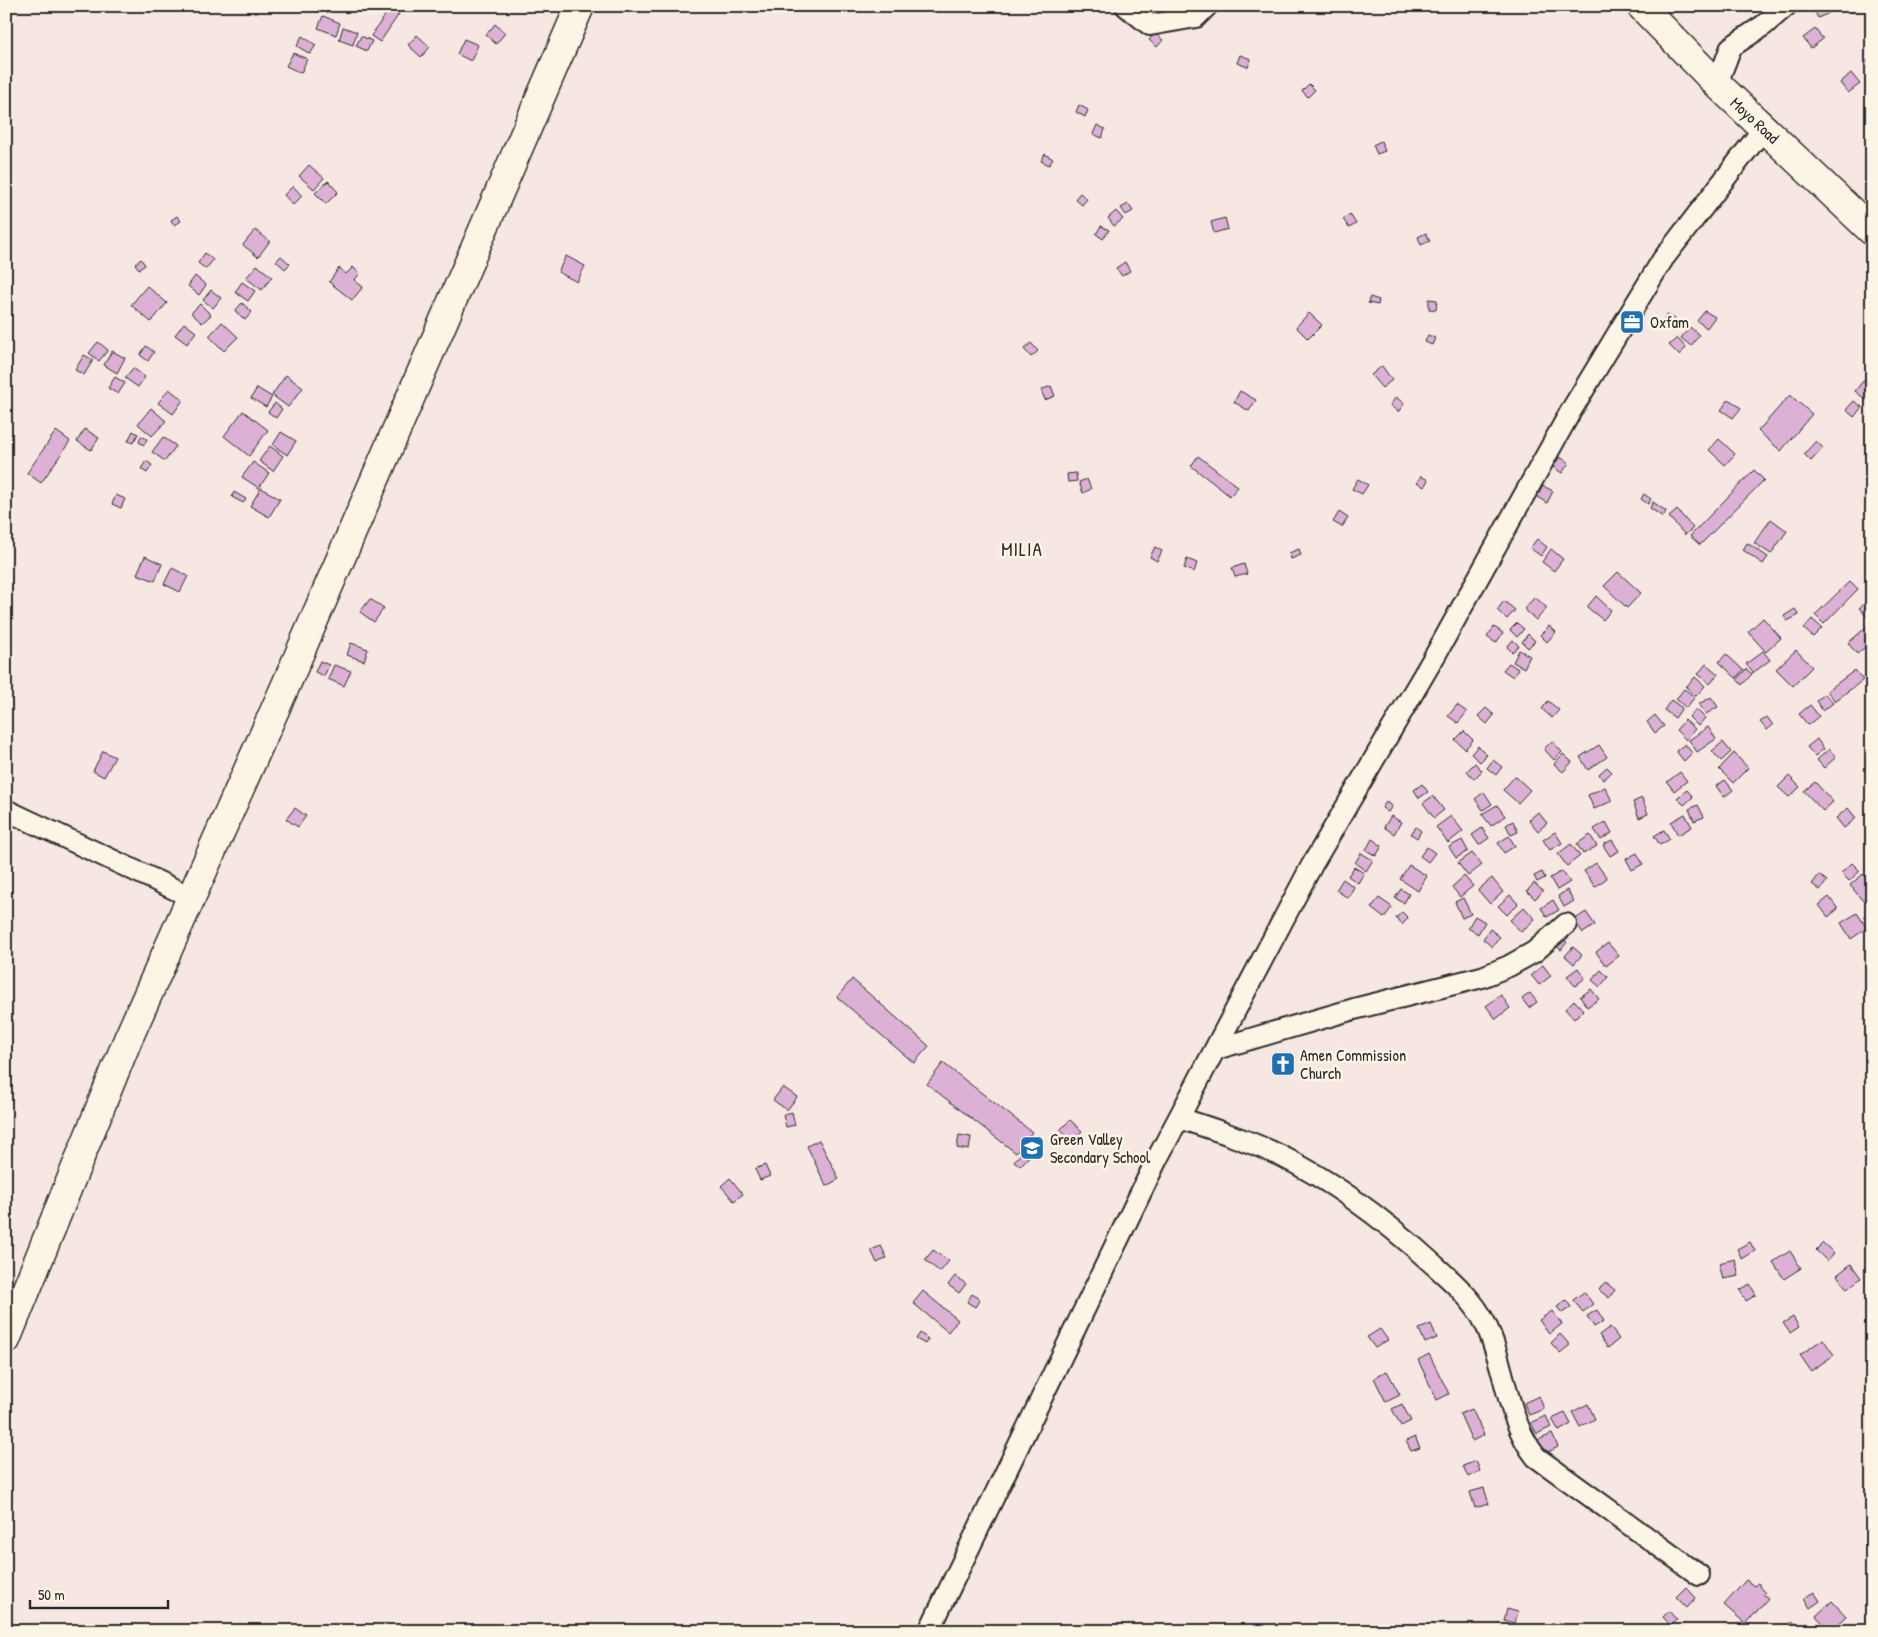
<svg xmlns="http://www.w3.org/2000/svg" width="1878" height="1637" font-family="'Patrick Hand',sans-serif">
	<rect width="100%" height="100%" fill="#f6e7e2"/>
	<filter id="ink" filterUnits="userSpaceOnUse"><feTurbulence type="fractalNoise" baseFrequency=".02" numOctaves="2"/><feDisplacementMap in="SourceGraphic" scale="10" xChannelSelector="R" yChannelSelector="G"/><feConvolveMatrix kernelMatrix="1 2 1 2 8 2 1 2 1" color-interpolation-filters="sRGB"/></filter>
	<g filter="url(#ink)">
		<g fill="#ddb1d6" stroke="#2b2b2b">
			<polygon points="1821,6 1826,6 1829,13 1818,18 1814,10"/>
			<polygon points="1843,6 1858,6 1852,13"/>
			<polygon points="390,8 399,14 380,42 371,36"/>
			<polygon points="323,16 340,23 336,35 318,28"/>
			<polygon points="495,24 505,33 496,44 486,35"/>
			<polygon points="343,27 357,32 353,45 339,40"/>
			<polygon points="1815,29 1823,39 1811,48 1803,38"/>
			<polygon points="1155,33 1163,40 1157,47 1149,40"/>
			<polygon points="417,35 430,47 421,57 408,45"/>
			<polygon points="302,36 316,45 310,54 297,46"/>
			<polygon points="361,36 372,41 367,51 356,46"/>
			<polygon points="464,39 478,45 471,61 457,54"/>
			<polygon points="293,53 307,59 301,73 286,66"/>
			<polygon points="1240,55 1251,59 1248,67 1237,63"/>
			<polygon points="1872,56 1872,71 1864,64"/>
			<polygon points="1851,73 1860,84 1848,93 1840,83"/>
			<polygon points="1309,84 1315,90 1308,97 1302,91"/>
			<polygon points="1079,105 1088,110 1085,117 1076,112"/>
			<polygon points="1097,125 1105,129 1102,138 1093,134"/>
			<polygon points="1381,141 1385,151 1377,154 1373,145"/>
			<polygon points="1045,154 1053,159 1049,165 1041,161"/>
			<polygon points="309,165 324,178 314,189 299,176"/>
			<polygon points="328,181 338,192 326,204 315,193"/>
			<polygon points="293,186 302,196 293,205 284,195"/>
			<polygon points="1080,193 1087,199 1082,205 1075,199"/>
			<polygon points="1128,204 1133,211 1126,215 1121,208"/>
			<polygon points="1116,211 1123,219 1114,226 1108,218"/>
			<polygon points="1350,214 1356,224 1349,228 1343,219"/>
			<polygon points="177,216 181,221 174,225 171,220"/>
			<polygon points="1225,218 1228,229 1214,233 1211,222"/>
			<polygon points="1101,226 1109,230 1103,239 1096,234"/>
			<polygon points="255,230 270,241 258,257 243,245"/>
			<polygon points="1426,233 1430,241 1421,245 1418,237"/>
			<polygon points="205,253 213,260 206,269 198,263"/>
			<polygon points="281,256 290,264 285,269 276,261"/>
			<polygon points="566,256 585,266 577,282 558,272"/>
			<polygon points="141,259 145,265 139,269 135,264"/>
			<polygon points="1125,262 1130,271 1122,276 1116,268"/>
			<polygon points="257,265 272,277 262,290 246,278"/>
			<polygon points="353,267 360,274 354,280 363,287 352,300 329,282 339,268 346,274"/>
			<polygon points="195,276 206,285 199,295 188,286"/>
			<polygon points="242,282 255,291 248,301 235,292"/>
			<polygon points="147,286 167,303 151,322 131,305"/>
			<polygon points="211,290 221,298 213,308 203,300"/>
			<polygon points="1370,297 1379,300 1378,305 1368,303"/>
			<polygon points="1429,299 1437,300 1436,310 1429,309"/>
			<polygon points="242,303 252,312 245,320 235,311"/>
			<polygon points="200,304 211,315 202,323 191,313"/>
			<polygon points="1705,311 1715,317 1707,328 1697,321"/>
			<polygon points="1309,313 1322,325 1308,339 1296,327"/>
			<polygon points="1667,315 1677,320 1672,328 1663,322"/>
			<polygon points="222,322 238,337 224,351 209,336"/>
			<polygon points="184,323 196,332 187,344 175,335"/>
			<polygon points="1690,327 1699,335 1691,346 1681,338"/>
			<polygon points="1428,335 1435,338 1432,345 1425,342"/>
			<polygon points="1677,338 1686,348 1679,355 1669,345"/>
			<polygon points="98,342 108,350 99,361 89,353"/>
			<polygon points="1031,343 1038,351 1031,357 1024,349"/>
			<polygon points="146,346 154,352 148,361 140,355"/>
			<polygon points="112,351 125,358 117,373 104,365"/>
			<polygon points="84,355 93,360 84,375 75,370"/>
			<polygon points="1382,366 1392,380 1382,388 1371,375"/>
			<polygon points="133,368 145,377 138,387 125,378"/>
			<polygon points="286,375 303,388 288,407 272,395"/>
			<polygon points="1868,375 1872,378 1872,392 1866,400 1855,391"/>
			<polygon points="115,377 125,383 118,394 108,388"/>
			<polygon points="1051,386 1055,396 1045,400 1041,390"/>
			<polygon points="257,388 272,397 266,407 251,398"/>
			<polygon points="169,389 183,400 173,414 158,403"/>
			<polygon points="1240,391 1256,400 1249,411 1234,402"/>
			<polygon points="1790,395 1812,414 1781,451 1758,431"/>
			<polygon points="1396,397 1404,404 1398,412 1390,405"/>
			<polygon points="1729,399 1741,408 1733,418 1721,410"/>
			<polygon points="1854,401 1862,407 1854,417 1846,410"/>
			<polygon points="275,403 282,409 276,418 268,412"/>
			<polygon points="151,408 166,421 152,436 138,424"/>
			<polygon points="243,411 268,430 249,456 224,436"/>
			<polygon points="85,429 99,438 91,450 77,441"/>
			<polygon points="56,431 70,441 41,483 27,473"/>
			<polygon points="133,431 138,434 133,443 128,441"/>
			<polygon points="281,432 296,441 287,455 273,445"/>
			<polygon points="141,436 147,439 144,445 139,442"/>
			<polygon points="163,437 176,446 165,461 152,452"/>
			<polygon points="1719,439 1735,454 1725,465 1709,450"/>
			<polygon points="1816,441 1823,448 1811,461 1804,454"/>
			<polygon points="270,446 283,456 273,471 259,461"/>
			<polygon points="1198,456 1238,487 1230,496 1191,466"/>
			<polygon points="1560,457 1569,463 1562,473 1553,467"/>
			<polygon points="146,461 152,465 147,473 141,469"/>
			<polygon points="253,462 269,473 259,488 242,477"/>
			<polygon points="1754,470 1764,480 1700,545 1690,536"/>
			<polygon points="1076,473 1077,481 1068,482 1067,474"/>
			<polygon points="1421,476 1428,480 1424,487 1417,482"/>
			<polygon points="1087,479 1091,489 1083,493 1079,482"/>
			<polygon points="1358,479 1368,485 1362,494 1352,489"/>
			<polygon points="1543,486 1553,491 1547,503 1537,497"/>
			<polygon points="261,488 280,499 269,517 250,506"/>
			<polygon points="234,492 246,499 243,503 232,497"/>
			<polygon points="1644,494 1651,499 1648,504 1641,499"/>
			<polygon points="116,495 125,499 121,508 112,504"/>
			<polygon points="1653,502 1666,511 1663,517 1650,508"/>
			<polygon points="1677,510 1693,528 1685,535 1669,517"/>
			<polygon points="1339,512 1348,518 1342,527 1333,522"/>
			<polygon points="1771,519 1787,531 1771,554 1754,543"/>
			<polygon points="1537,539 1547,547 1541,556 1530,548"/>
			<polygon points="1747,543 1768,557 1763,564 1743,550"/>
			<polygon points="1155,547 1162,551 1157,561 1150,557"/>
			<polygon points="1299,549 1301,555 1291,559 1289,553"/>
			<polygon points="1551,549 1563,559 1554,571 1542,562"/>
			<polygon points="145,556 162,564 155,581 137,574"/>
			<polygon points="1187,559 1197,563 1194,572 1184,568"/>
			<polygon points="1244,564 1247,574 1235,577 1232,568"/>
			<polygon points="172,568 188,576 180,592 164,584"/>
			<polygon points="1618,572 1641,593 1627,608 1604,586"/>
			<polygon points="1850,581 1858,589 1824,624 1815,615"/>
			<polygon points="1596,596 1611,610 1603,620 1587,607"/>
			<polygon points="1535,597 1547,608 1536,620 1524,609"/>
			<polygon points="370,599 384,608 374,622 360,612"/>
			<polygon points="1870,599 1872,601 1872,622 1859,608"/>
			<polygon points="1504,601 1515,610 1507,619 1497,610"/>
			<polygon points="1795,609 1799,615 1787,621 1784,616"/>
			<polygon points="1763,618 1781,638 1766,652 1748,632"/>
			<polygon points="1812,619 1822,628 1813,637 1804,629"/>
			<polygon points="1872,622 1872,641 1857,654 1848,643"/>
			<polygon points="1517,623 1524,629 1517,637 1510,630"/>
			<polygon points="1549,626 1556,632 1547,642 1540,635"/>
			<polygon points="1494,627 1503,633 1496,643 1487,637"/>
			<polygon points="1528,634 1535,641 1528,648 1522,642"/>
			<polygon points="1513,640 1519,646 1512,652 1507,647"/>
			<polygon points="351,643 368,649 364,661 347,655"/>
			<polygon points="1519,650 1530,656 1524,668 1513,662"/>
			<polygon points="1796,650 1812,667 1793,686 1776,669"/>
			<polygon points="1763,651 1770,660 1753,673 1746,664"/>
			<polygon points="1726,654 1743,670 1736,678 1719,662"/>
			<polygon points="320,661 329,665 324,676 315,672"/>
			<polygon points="1509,663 1518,669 1513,677 1503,670"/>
			<polygon points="1706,664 1718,674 1710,684 1698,674"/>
			<polygon points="334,665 351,671 344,686 328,679"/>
			<polygon points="1746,669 1752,674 1742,685 1737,679"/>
			<polygon points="1855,670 1863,680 1835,701 1827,691"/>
			<polygon points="1695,677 1705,686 1696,696 1686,687"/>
			<polygon points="1684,689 1695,697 1686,708 1676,699"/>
			<polygon points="1825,694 1833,703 1823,711 1816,701"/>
			<polygon points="1711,697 1718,707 1706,714 1699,704"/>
			<polygon points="1671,700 1682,708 1675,718 1664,710"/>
			<polygon points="1548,701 1559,710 1552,718 1542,709"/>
			<polygon points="1457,705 1467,712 1458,723 1448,716"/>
			<polygon points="1810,705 1819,716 1808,725 1799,714"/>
			<polygon points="1486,708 1494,715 1487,724 1478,716"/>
			<polygon points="1696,709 1705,718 1698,726 1689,717"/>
			<polygon points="1655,715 1664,726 1655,733 1647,722"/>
			<polygon points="1767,717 1773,725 1767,730 1760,722"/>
			<polygon points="1685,720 1695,729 1686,740 1676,730"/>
			<polygon points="1708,727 1716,739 1697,752 1689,740"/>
			<polygon points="1464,731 1473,740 1465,749 1455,740"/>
			<polygon points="1817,739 1824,749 1815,756 1807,747"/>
			<polygon points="1552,741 1562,752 1554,760 1544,749"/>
			<polygon points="1723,742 1731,752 1721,761 1712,751"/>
			<polygon points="1685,744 1692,753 1684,761 1676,751"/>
			<polygon points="1599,745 1607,757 1588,770 1580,757"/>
			<polygon points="1478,746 1487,755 1480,762 1471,754"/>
			<polygon points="1829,749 1836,757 1824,768 1817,760"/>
			<polygon points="103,751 115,757 104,777 93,771"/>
			<polygon points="1734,753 1748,768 1733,783 1719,769"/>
			<polygon points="1563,754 1572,762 1563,772 1554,764"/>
			<polygon points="1493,760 1502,767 1496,775 1487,768"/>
			<polygon points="1475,763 1482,771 1474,779 1467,771"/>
			<polygon points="1607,767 1612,772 1603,780 1599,774"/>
			<polygon points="1680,772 1687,781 1674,791 1667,782"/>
			<polygon points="1515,776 1530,790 1518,803 1503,790"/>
			<polygon points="1789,776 1800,787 1789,797 1778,787"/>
			<polygon points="1725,780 1733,790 1724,797 1716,786"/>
			<polygon points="1815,782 1833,802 1823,811 1804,791"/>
			<polygon points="1422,784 1428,792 1419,798 1414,790"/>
			<polygon points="1605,787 1612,801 1594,809 1588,795"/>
			<polygon points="1687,790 1693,797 1684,805 1677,798"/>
			<polygon points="1484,792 1492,804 1483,810 1475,799"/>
			<polygon points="1433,796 1444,810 1434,818 1423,803"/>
			<polygon points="1642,798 1648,814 1639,818 1633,802"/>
			<polygon points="1386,802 1392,806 1388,812 1382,808"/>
			<polygon points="1497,805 1505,816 1491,826 1482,814"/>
			<polygon points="1698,805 1704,817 1694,821 1689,809"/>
			<polygon points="295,808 306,816 298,827 286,819"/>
			<polygon points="1848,808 1856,818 1844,828 1836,818"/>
			<polygon points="1538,812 1547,823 1538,831 1529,820"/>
			<polygon points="1685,814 1692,827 1678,835 1671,822"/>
			<polygon points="1391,816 1401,822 1394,834 1384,827"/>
			<polygon points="1451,816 1463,831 1448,843 1436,827"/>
			<polygon points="1513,821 1518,832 1511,835 1506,825"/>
			<polygon points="1606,822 1612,833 1601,840 1594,829"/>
			<polygon points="1416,827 1421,831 1417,838 1411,834"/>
			<polygon points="1482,828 1489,838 1479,845 1472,835"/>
			<polygon points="1664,830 1670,839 1660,845 1654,836"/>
			<polygon points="1555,832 1562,843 1550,850 1543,840"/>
			<polygon points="1590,835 1597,846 1583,854 1577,844"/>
			<polygon points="1509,836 1515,846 1504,853 1498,843"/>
			<polygon points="1372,839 1382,846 1376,856 1366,850"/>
			<polygon points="1462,840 1468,851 1456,858 1449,847"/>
			<polygon points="1612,840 1619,851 1610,856 1603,845"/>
			<polygon points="1571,844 1580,856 1567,866 1558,854"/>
			<polygon points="1427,847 1435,853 1428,862 1420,856"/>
			<polygon points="1361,853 1373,860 1366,871 1355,863"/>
			<polygon points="1472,853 1482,865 1468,876 1458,863"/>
			<polygon points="1637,853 1643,864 1632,870 1626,859"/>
			<polygon points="1596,863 1607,878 1595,887 1584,871"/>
			<polygon points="1852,863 1860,871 1849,881 1841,873"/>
			<polygon points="1409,865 1427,876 1418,891 1400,879"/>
			<polygon points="1354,867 1364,873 1358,883 1348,876"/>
			<polygon points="1562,871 1570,882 1557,890 1550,878"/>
			<polygon points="1542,872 1545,878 1537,882 1534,876"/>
			<polygon points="1863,874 1872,885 1872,892 1862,900 1850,885"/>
			<polygon points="1819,875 1827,881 1820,890 1812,884"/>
			<polygon points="1464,876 1473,886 1460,897 1452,887"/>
			<polygon points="1492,878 1503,892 1490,904 1478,890"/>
			<polygon points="1343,879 1354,887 1348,898 1336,890"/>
			<polygon points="1534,883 1543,891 1535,899 1527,891"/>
			<polygon points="1401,889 1409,894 1404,903 1395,898"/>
			<polygon points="1567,890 1574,901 1564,907 1558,896"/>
			<polygon points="1510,895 1518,904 1507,915 1498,906"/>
			<polygon points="1829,897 1838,909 1828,917 1819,905"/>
			<polygon points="1379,898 1392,907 1384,918 1371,908"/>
			<polygon points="1463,898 1471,914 1462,918 1455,902"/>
			<polygon points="1553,900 1559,910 1547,917 1541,908"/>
			<polygon points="1524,907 1535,919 1521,932 1510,920"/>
			<polygon points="1402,912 1408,918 1402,925 1396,918"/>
			<polygon points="1586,912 1595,925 1583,933 1574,920"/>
			<polygon points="1857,913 1867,928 1851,939 1841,923"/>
			<polygon points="1475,916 1485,922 1478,934 1468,928"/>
			<polygon points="1490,929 1500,937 1492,947 1483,939"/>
			<polygon points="1560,936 1567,942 1561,950 1553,943"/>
			<polygon points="1608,943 1619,956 1606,966 1596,952"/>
			<polygon points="1573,947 1582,955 1574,964 1565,956"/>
			<polygon points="1543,965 1551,976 1539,985 1531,975"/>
			<polygon points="1578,968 1585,978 1575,986 1567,976"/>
			<polygon points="1601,970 1608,977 1600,987 1592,980"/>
			<polygon points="852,979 929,1046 914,1063 837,997"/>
			<polygon points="1591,989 1599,999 1587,1007 1580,997"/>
			<polygon points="1530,993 1537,1002 1529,1008 1522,999"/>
			<polygon points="1501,995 1510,1008 1496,1019 1486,1006"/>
			<polygon points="1574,1000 1583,1010 1574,1019 1565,1009"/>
			<polygon points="943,1063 1032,1132 1016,1153 927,1084"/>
			<polygon points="783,1087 797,1097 787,1110 773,1100"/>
			<polygon points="792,1112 795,1125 786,1127 783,1115"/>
			<polygon points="1070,1120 1082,1131 1073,1141 1060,1130"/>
			<polygon points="959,1135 971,1137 969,1150 957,1148"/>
			<polygon points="819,1140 839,1179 826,1186 807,1146"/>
			<polygon points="1032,1142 1038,1147 1020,1166 1014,1161"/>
			<polygon points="765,1165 770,1176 760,1180 755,1169"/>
			<polygon points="730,1178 743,1194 734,1201 721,1186"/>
			<polygon points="1750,1242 1755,1251 1742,1259 1737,1249"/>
			<polygon points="1823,1243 1834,1253 1827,1261 1816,1250"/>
			<polygon points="881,1246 887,1258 877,1263 871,1250"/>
			<polygon points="933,1250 949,1261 940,1272 925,1260"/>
			<polygon points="1790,1251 1801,1268 1784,1279 1773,1262"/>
			<polygon points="1735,1259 1739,1276 1723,1279 1719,1263"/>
			<polygon points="1851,1264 1861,1278 1847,1289 1837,1275"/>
			<polygon points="955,1276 966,1284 959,1293 948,1285"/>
			<polygon points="1605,1282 1615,1290 1609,1298 1599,1290"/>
			<polygon points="1750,1284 1756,1295 1746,1301 1740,1290"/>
			<polygon points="923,1291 958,1320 948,1332 913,1303"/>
			<polygon points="1584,1292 1593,1304 1583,1312 1573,1300"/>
			<polygon points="972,1294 980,1299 975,1307 967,1302"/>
			<polygon points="1566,1300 1571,1307 1562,1313 1557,1307"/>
			<polygon points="1597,1310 1604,1321 1594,1327 1587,1316"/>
			<polygon points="1552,1311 1562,1324 1549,1334 1539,1320"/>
			<polygon points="1793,1317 1799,1327 1790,1333 1783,1323"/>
			<polygon points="1431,1324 1437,1338 1425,1343 1419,1329"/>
			<polygon points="1610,1327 1619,1339 1608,1348 1599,1335"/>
			<polygon points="1380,1329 1388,1340 1375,1348 1367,1337"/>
			<polygon points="920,1333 928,1339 925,1344 916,1339"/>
			<polygon points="1560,1334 1570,1345 1560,1353 1551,1343"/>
			<polygon points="1823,1339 1834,1355 1811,1371 1800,1355"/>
			<polygon points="1429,1354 1449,1394 1437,1400 1418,1360"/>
			<polygon points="1387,1371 1400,1395 1386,1402 1374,1378"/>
			<polygon points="1539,1396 1544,1409 1529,1415 1524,1403"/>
			<polygon points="1402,1404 1411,1421 1401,1426 1392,1409"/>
			<polygon points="1588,1404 1595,1419 1580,1427 1572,1412"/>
			<polygon points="1472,1409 1484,1435 1472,1441 1460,1414"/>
			<polygon points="1565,1413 1571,1424 1559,1431 1552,1419"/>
			<polygon points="1546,1416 1551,1427 1537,1434 1531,1423"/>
			<polygon points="1552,1434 1558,1447 1544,1454 1538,1440"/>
			<polygon points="1415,1437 1420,1448 1411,1451 1406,1441"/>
			<polygon points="1476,1461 1480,1471 1468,1477 1463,1466"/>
			<polygon points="1484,1488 1489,1504 1475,1508 1470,1492"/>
			<polygon points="1746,1580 1754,1586 1758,1583 1766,1592 1763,1594 1768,1598 1746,1624 1724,1605"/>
			<polygon points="1686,1587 1696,1598 1687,1608 1676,1597"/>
			<polygon points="1814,1592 1820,1601 1810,1608 1804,1598"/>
			<polygon points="1832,1601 1846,1616 1830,1631 1816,1616"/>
			<polygon points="1507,1609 1518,1612 1515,1623 1504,1621"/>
			<polygon points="1669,1611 1677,1620 1671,1626 1663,1617"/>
			<polygon points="1792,1621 1804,1631 1784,1631"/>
		</g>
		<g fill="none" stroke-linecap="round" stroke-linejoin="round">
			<defs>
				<g id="street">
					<polyline points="1126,6 1150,25 1196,17 1207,6"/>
					<polyline points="1717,84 1731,47 1764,25 1786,6"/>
					<polyline points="6,810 191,897"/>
					<polyline points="1216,1049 1354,1009 1482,977 1509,966 1534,952 1566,924"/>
					<path d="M1179,1118C1213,1129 1247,1140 1279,1155C1335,1182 1387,1222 1433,1264C1452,1281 1474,1300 1485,1323C1506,1365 1506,1420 1536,1457L1699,1575"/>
					<polyline points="929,1631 1157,1159 1312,865 1437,652 1572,409 1663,259 1764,128"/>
				</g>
				<g id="secondary">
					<polyline points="1641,6 1717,84 1872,231"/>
					<polyline points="6,1340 128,1039 285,687 580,6"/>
				</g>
			</defs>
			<use href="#street" stroke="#2b2b2b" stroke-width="24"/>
			<use href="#secondary" stroke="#2b2b2b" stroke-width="31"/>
			<use href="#street" stroke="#fcf5e5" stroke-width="20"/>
			<use href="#secondary" stroke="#fcf5e5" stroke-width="28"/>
		</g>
	</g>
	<defs>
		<symbol id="office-square" viewBox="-11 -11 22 22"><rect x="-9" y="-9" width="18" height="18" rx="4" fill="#1f6fb2" stroke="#fcf5e5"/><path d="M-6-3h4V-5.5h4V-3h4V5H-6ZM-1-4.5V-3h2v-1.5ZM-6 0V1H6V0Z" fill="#fff"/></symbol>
		<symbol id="church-square" viewBox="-11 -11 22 22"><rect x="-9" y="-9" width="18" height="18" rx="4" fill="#1f6fb2" stroke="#fcf5e5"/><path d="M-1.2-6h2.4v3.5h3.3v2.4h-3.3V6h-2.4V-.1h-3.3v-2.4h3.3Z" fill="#fff"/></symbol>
		<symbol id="school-square" viewBox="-11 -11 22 22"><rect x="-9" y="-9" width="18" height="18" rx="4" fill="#1f6fb2" stroke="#fcf5e5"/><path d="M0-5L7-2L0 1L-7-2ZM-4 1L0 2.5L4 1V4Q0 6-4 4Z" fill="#fff"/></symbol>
	</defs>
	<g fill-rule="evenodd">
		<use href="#office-square" x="1618" y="308" width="28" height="28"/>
		<use href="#church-square" x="1269" y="1050" width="28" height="28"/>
		<use href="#school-square" x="1018" y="1134" width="28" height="28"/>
	</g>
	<g text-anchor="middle" stroke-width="5" stroke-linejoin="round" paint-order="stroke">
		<g font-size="16" fill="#2b2b2b" stroke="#fcf5e5">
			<text transform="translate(1755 120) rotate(43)" y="6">Moyo Road</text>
		</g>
		<g font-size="16" fill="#2b2b2b" stroke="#fcf5e5" text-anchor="start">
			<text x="1650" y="328">Oxfam</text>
			<text x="1300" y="1061">Amen Commission<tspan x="1300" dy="18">Church</tspan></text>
			<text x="1050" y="1145">Green Valley<tspan x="1050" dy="18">Secondary School</tspan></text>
		</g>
		<g font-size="19" letter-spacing="1" fill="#2b2b2b" stroke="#fcf5e5">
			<text x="1022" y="556">MILIA</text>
		</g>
	</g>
	<rect width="1878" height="1637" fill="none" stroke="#fcf5e5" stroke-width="25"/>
	<rect x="12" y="12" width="1853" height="1612" fill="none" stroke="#2b2b2b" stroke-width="2" filter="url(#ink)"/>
	<path d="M30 1600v8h138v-8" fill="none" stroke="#2b2b2b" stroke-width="2.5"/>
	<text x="38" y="1600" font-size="15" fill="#2b2b2b" stroke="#fcf5e5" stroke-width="4" paint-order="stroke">50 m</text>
</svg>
